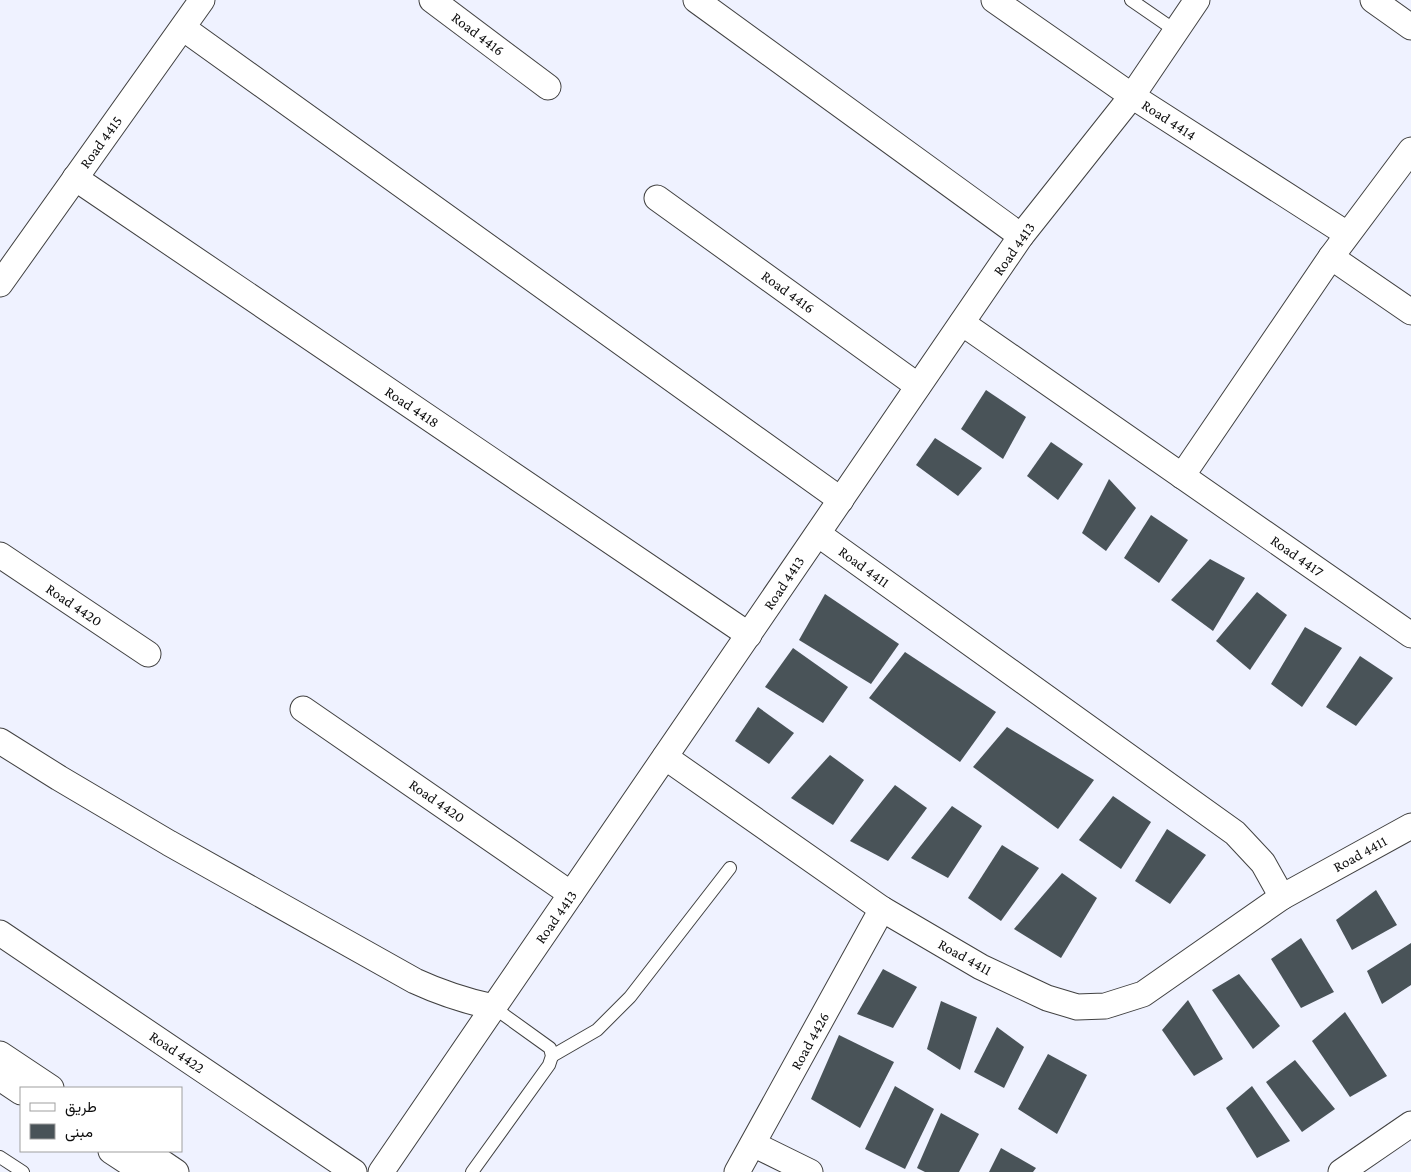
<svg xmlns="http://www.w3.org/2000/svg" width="1411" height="1172" font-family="'Crimson Pro',Vazirmatn,serif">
	<rect width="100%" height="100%" fill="#eff2ff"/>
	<g fill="#495358">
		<polygon points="986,390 1026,417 1003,459 961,429"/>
		<polygon points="935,438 982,468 958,496 916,465"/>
		<polygon points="1051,442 1083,464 1058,500 1027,476"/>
		<polygon points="1109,479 1136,508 1106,551 1082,533"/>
		<polygon points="1151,515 1188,540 1159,583 1124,558"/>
		<polygon points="1210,559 1245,578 1213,631 1171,600"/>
		<polygon points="1257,592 1287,615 1250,670 1216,641"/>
		<polygon points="825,594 899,644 871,684 799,640"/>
		<polygon points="1305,627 1342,648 1302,707 1271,684"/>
		<polygon points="793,648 848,687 823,723 765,687"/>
		<polygon points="905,652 996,712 960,762 869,698"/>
		<polygon points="1360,656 1393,678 1356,726 1326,707"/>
		<polygon points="758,707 794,733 769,764 735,741"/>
		<polygon points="1007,727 1094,780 1058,829 973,767"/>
		<polygon points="830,755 864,780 833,825 791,798"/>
		<polygon points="895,785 927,808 888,861 850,841"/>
		<polygon points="1113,796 1151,822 1121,869 1079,840"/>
		<polygon points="952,806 982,826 948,878 911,858"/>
		<polygon points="1167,829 1206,855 1170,904 1135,881"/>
		<polygon points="1002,845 1039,868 1001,921 968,898"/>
		<polygon points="1062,873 1097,898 1061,958 1014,929"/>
		<polygon points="1376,890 1397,925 1352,950 1336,920"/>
		<polygon points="1301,938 1334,992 1301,1008 1271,959"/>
		<polygon points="1411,943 1411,985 1382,1004 1367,971"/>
		<polygon points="883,969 917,987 893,1028 857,1014"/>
		<polygon points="1239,974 1280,1026 1253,1049 1212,990"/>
		<polygon points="1188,1000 1223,1059 1194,1076 1162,1030"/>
		<polygon points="941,1001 977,1017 960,1070 927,1049"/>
		<polygon points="1345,1012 1387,1076 1350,1097 1312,1041"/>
		<polygon points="997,1027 1024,1047 1004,1088 974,1072"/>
		<polygon points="839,1035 894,1062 860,1128 811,1099"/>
		<polygon points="1048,1054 1087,1075 1057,1134 1018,1109"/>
		<polygon points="1295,1060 1335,1109 1302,1132 1266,1082"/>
		<polygon points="895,1086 934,1109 905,1169 865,1149"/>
		<polygon points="1252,1086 1290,1141 1257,1158 1226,1108"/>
		<polygon points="941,1113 979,1134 959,1172 925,1172 917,1168"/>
		<polygon points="1001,1148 1036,1168 1033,1172 989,1172"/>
	</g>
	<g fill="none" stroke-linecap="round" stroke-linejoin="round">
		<defs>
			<g id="service">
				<polyline points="1131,0 1176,31"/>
				<polyline points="552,1056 597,1030 630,997 730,868"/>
				<polyline points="0,1157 23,1172"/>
				<polyline points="472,1172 549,1065 552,1056 550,1048 493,1007"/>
			</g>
			<g id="minor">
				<polyline points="432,0 548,87"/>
				<polyline points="696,0 1021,236"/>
				<polyline points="994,0 1132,96 1347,234"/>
				<polyline points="1373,0 1411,27"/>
				<polyline points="183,28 841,500"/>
				<polyline points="75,178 749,635"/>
				<polyline points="657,198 918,386"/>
				<polyline points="1331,257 1411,312"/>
				<polyline points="0,284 202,0"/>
				<polyline points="962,323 1411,635"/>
				<polyline points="1182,476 1331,257 1411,150"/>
				<polyline points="818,534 1235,833 1263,863 1282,897"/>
				<polyline points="0,555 148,654"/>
				<polyline points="303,709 571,894"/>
				<path d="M0,741L59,778L169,843L415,981C441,993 466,1001 493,1007"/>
				<polyline points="665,757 882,909 981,967 1047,998 1077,1007 1105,1006 1143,994 1282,897 1411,826"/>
				<polyline points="0,933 354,1172"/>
				<polyline points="0,1054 51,1088"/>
				<polyline points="0,1078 21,1092"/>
				<polyline points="753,1144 810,1172"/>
				<polyline points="111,1151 143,1172"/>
				<polyline points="145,1151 176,1172"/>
				<polyline points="381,1172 1021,236 1132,96 1197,0"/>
				<polyline points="737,1172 882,909"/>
				<polyline points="1341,1172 1411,1124"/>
			</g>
		</defs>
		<use href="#service" stroke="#414141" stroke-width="14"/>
		<use href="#minor" stroke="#414141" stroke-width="27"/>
		<use href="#service" stroke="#fff" stroke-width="12"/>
		<use href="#minor" stroke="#fff" stroke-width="25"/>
	</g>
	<g text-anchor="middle" stroke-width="5" stroke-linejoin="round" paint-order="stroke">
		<g font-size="15" fill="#0e0e0e" stroke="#fff">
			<text transform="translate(478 34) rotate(37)" y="5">Road 4416</text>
			<text transform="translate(1169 120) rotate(33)" y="5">Road 4414</text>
			<text transform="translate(101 142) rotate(-54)" y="5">Road 4415</text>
			<text transform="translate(1014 249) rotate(-55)" y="5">Road 4413</text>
			<text transform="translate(788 292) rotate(36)" y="5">Road 4416</text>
			<text transform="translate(412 407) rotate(34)" y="5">Road 4418</text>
			<text transform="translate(1297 556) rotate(35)" y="5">Road 4417</text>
			<text transform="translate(864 567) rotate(36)" y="5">Road 4411</text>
			<text transform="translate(784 583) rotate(-56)" y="5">Road 4413</text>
			<text transform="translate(74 605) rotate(34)" y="5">Road 4420</text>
			<text transform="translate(437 801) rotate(35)" y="5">Road 4420</text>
			<text transform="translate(1360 854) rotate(-29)" y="5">Road 4411</text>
			<text transform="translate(556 917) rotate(-55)" y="5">Road 4413</text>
			<text transform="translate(965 957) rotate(29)" y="5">Road 4411</text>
			<text transform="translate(810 1041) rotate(-61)" y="5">Road 4426</text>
			<text transform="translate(177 1052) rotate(34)" y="5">Road 4422</text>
		</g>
	</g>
	<rect x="20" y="1087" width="162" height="65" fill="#ffffff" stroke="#9f9f9f"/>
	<rect x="30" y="1103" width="25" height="8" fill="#ffffff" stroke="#9f9f9f"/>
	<text x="65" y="1112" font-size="15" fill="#0e0e0e">طريق</text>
	<rect x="30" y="1124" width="25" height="15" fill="#495358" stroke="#9f9f9f"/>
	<text x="65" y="1137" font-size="15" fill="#0e0e0e">مبنى</text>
</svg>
